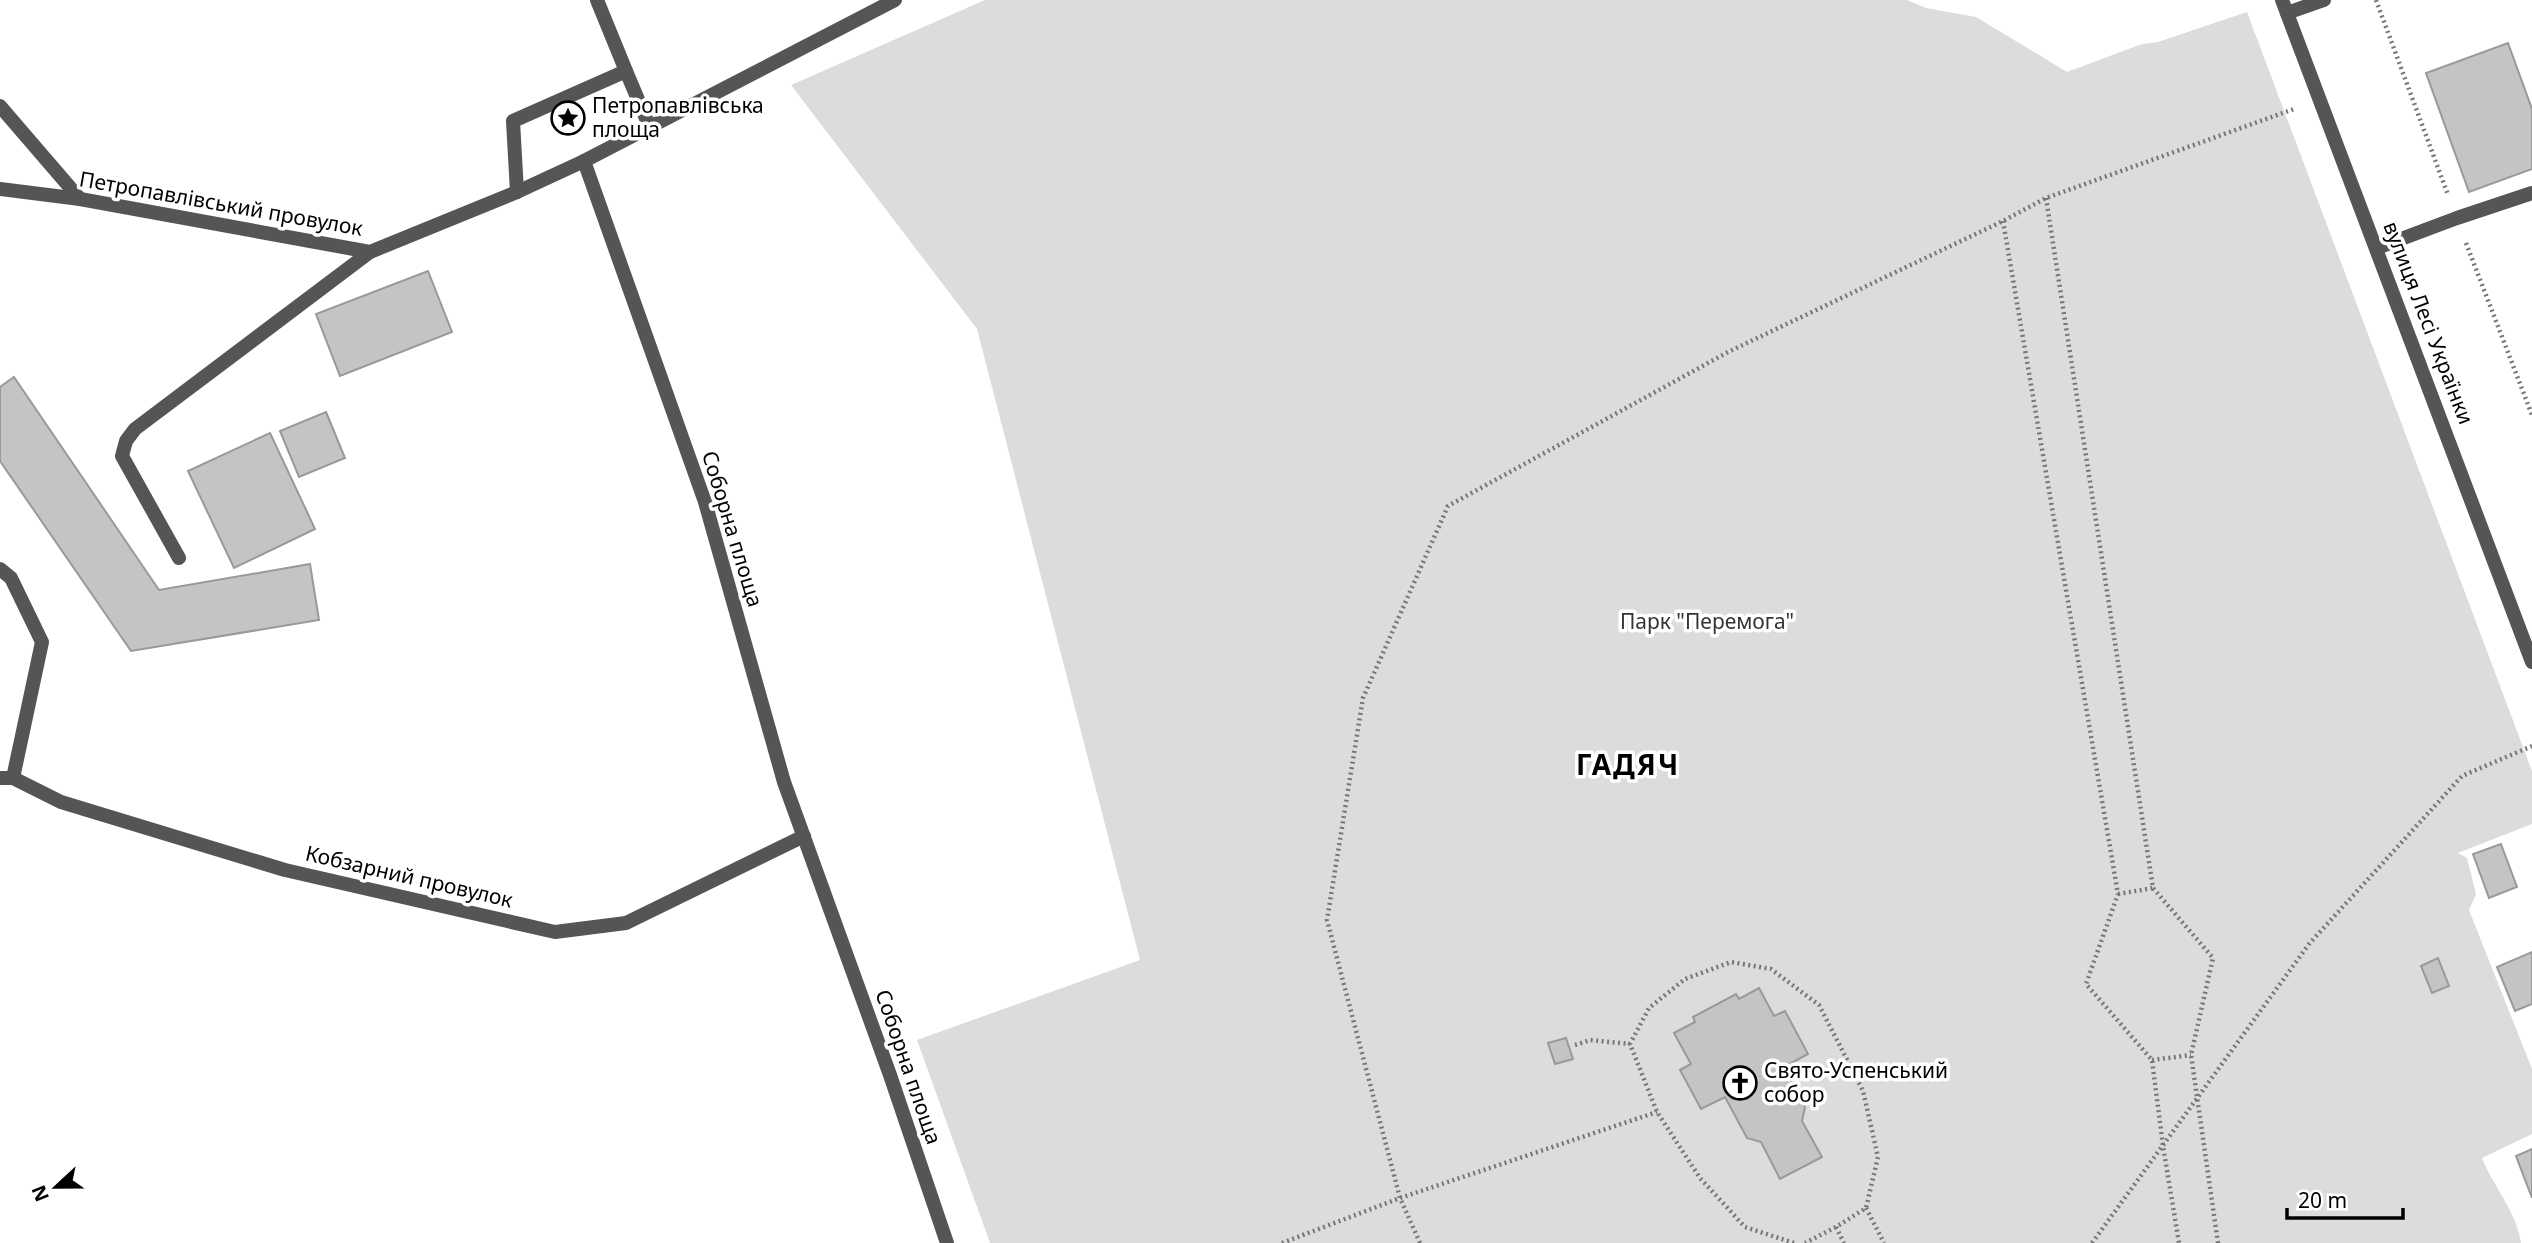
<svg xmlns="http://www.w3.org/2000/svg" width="2532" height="1243" font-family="'Noto Sans',sans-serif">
	<rect width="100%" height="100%" fill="#fff"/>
	<path fill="#dcdcdc" d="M985,0H1907L1926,8L1976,17L2067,72L2142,44L2158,42L2247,12L2532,771V824L2458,853L2467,858L2476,894L2469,910L2532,1069V1134L2482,1158C2494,1188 2516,1210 2521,1243H990L917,1040L1140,960L977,329L791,85Z"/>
	<g fill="#c4c4c4" stroke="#999" stroke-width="2">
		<polygon points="2508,43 2532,109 2532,169 2469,192 2426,73"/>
		<polygon points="428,271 452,332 340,376 316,314"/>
		<polygon points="14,377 159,590 310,564 319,620 131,651 0,461 0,387"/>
		<polygon points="326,412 345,458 299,477 280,431"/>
		<polygon points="270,433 315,529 234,568 188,471"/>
		<polygon points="2501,844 2517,887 2489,898 2473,854"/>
		<polygon points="2532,952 2532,1004 2515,1011 2497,967"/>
		<polygon points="2438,958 2449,986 2432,993 2421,966"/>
		<polygon points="1759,988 1774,1016 1785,1011 1808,1054 1784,1067 1805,1107 1802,1121 1822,1157 1780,1179 1761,1142 1747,1138 1725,1097 1701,1109 1680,1070 1691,1064 1674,1033 1695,1022 1693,1017 1736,994 1739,999"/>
		<polygon points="1566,1038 1573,1059 1555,1064 1548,1043"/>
		<polygon points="2532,1149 2532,1198 2516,1156"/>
	</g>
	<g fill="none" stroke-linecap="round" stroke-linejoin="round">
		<g stroke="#777" stroke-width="4.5" stroke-dasharray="2 3.5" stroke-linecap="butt">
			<polyline points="2376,0 2448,195"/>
			<polyline points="2046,198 2153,888 2213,958 2191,1055 2218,1243"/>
			<polyline points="2003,221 2118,894 2086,984 2152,1060 2163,1146 2179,1243"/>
			<polyline points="2466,243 2532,415"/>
			<polyline points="2118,894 2153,888"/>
			<polyline points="1575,1045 1590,1040 1630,1044"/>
			<polyline points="2152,1060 2191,1055"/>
			<polyline points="1866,1208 1884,1243"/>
			<polyline points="1836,1227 1844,1243"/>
			<polyline points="1282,1243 1400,1198 1657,1112"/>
			<polyline points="1420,1243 1400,1198 1327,920 1363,698 1448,506 1728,352 2003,221 2046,198 2294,109"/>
			<polyline points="1794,1243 1745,1227 1700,1178 1657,1112 1630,1044 1649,1008 1685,979 1731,962 1771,969 1819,1005 1863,1091 1878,1157 1866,1208 1836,1227 1805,1243"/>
			<polyline points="2092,1243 2309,944 2462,776 2532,746"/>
		</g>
		<g stroke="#555" stroke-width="14">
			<polyline points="597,0 626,71"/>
			<polyline points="2287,13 2324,0"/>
			<polyline points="2377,248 2457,218 2532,193"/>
			<polyline points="179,558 122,456 126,441 135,429 370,252"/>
		</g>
		<g stroke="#555" stroke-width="14">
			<polyline points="895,0 584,161 705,502 784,782 890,1075 947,1243"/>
			<polyline points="2282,0 2532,662"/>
			<polyline points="0,106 80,199"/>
			<polyline points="0,189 80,199 370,252 517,192 584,161"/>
			<polyline points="517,192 513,121 626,71 650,128"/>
			<polyline points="0,569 11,578 42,642 13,778"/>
			<polyline points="0,778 13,778 61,802 285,870 555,932 626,923 804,836"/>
		</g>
	</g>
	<defs>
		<symbol id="sight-ring" viewBox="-11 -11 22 22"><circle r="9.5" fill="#fff" stroke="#000" stroke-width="1.5"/><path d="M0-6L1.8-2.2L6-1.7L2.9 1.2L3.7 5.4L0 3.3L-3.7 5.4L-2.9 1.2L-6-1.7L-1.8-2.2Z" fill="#000"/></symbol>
		<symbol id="church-ring" viewBox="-11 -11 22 22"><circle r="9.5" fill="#fff" stroke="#000" stroke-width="1.5"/><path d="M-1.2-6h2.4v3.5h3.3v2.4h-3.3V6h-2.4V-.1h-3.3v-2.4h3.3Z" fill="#000"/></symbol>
	</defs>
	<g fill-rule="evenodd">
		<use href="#sight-ring" x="549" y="99" width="38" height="38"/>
		<use href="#church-ring" x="1721" y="1064" width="38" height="38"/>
	</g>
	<g text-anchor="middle" stroke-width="7" stroke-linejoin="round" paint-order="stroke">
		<g font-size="21" fill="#000" stroke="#fff" text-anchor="start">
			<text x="592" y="113">Петропавлівська<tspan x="592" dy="24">площа</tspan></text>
			<text x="1764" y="1078">Свято-Успенський<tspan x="1764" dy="24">собор</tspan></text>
		</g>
		<g font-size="21" fill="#000" stroke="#fff">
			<text transform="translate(221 204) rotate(10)" y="7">Петропавлівський провулок</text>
			<text transform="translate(2428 323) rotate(69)" y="7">вулиця Лесі Українки</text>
			<text transform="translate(732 529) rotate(73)" y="7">Соборна площа</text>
			<text transform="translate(409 877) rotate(13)" y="7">Кобзарний провулок</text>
			<text transform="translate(908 1067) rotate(71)" y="7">Соборна площа</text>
		</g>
		<g font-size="21" fill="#333" stroke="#fff">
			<text x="1707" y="629">Парк "Перемога"</text>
		</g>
		<g font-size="28" font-weight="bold" letter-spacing="2" fill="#000" stroke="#fff">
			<text x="1628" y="775">ГАДЯЧ</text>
		</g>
	</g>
	<g transform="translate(56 1187) rotate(248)" stroke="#ffffff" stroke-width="5" paint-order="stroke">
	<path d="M0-5L12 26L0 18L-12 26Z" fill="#000000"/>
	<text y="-10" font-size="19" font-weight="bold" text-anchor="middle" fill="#000000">N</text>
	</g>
	<path d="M2287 1208v10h116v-10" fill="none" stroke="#000000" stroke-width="3.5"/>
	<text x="2298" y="1208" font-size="21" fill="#000000" stroke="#ffffff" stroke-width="5" paint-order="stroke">20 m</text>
</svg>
